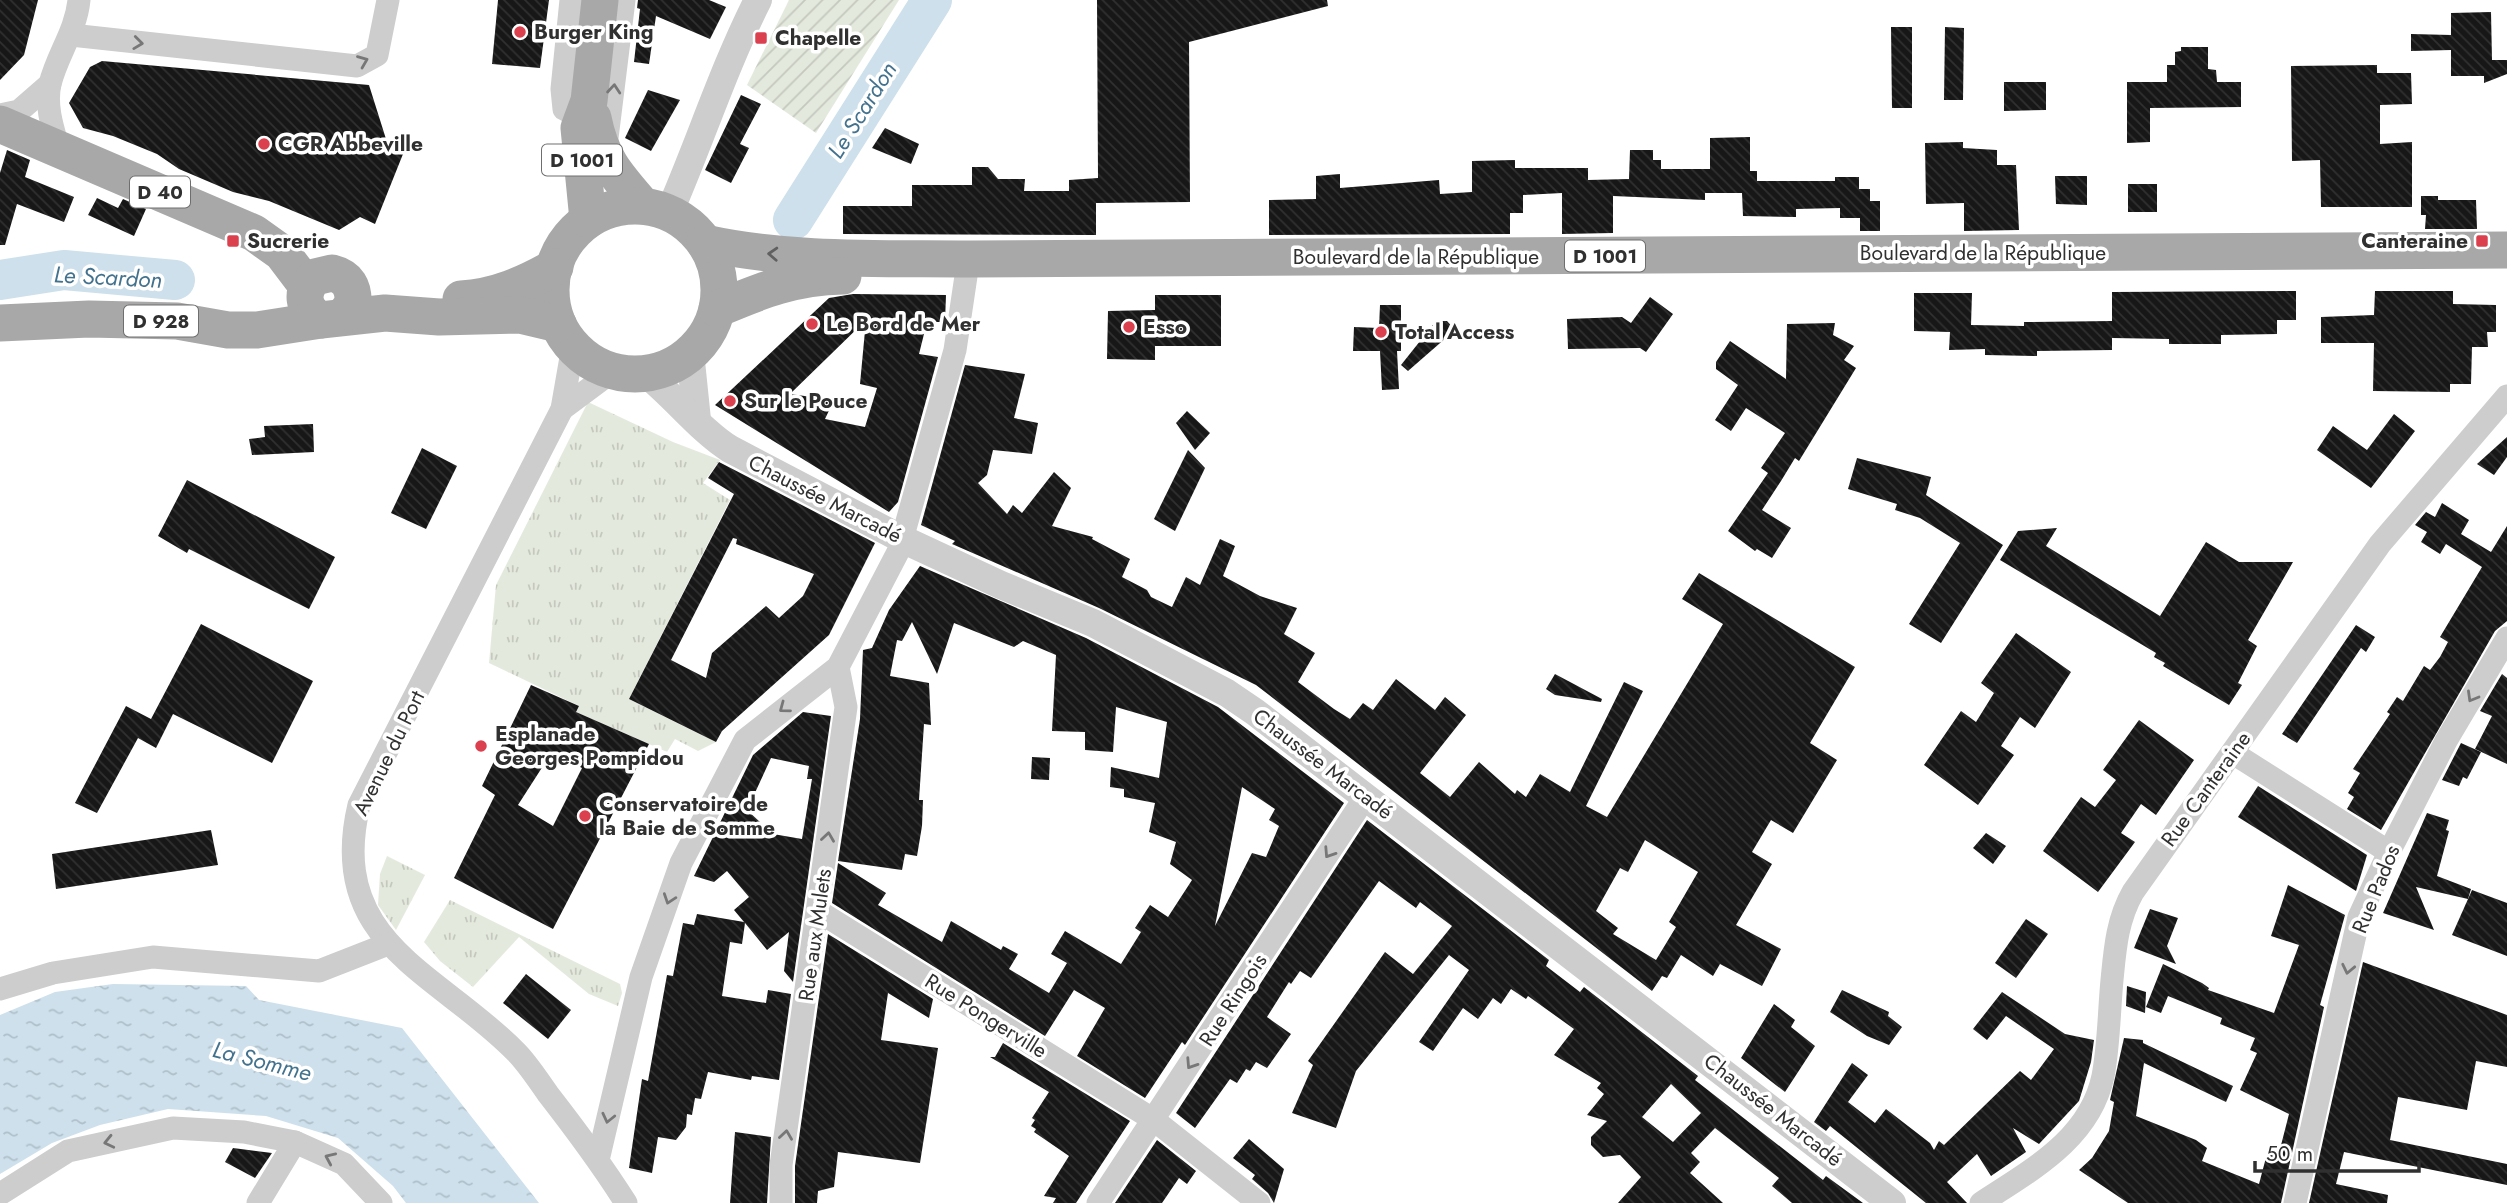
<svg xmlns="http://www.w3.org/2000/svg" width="2507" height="1203" font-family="Jost,sans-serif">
	<defs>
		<pattern id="grass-tufts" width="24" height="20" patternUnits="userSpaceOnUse" patternTransform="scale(1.75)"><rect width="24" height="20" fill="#e4e9dd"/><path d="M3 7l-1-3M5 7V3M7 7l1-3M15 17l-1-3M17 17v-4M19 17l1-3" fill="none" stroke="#c4c8be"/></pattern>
		<pattern id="garden-furrows" width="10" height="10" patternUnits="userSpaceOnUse" patternTransform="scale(1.75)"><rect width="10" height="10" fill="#e4e9dd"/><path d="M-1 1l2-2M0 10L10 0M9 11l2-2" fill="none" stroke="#c4c8be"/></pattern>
		<pattern id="water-ripples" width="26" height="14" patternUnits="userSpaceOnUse" patternTransform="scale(1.75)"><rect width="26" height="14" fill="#cde0eb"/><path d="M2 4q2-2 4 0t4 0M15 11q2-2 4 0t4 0" fill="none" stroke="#b0c0ca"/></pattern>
		<pattern id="building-back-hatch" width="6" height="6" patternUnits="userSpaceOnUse" patternTransform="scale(1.75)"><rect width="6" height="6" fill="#171717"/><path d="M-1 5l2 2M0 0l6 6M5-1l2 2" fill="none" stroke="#303030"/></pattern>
	</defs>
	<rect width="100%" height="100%" fill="#fff"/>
	<g fill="url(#grass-tufts)">
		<polygon points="588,402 673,442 720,460 703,483 730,500 629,699 716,742 698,751 675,739 667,752 576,712 579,706 489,663 496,585"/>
		<polygon points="387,856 425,875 396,930 378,905 380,874"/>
		<polygon points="450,900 620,984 622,993 618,1006 589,994 519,937 473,987 440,961 424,942"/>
	</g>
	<polygon fill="url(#garden-furrows)" points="789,0 899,0 816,133 747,85"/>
	<polygon fill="url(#water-ripples)" points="113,984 246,986 259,1000 402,1028 539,1203 406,1203 393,1186 338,1138 266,1116 168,1109 100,1125 52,1143 0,1174 0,1015 55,992"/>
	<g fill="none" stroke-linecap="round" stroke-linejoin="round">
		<g stroke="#cde0eb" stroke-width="40">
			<polyline points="793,220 932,0"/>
			<polyline points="0,280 64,270 175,280"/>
		</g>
	</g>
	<g fill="url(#building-back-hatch)" fill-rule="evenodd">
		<polygon points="0,0 38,0 24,55 0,80"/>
		<polygon points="498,0 549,0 540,68 492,64"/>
		<polygon points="638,0 709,0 726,7 710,39 656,16 649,64 634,62 640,9 637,8"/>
		<polygon points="1097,0 1327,0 1328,6 1189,42 1190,202 1096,203 1096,235 843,234 843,206 912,206 912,185 972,185 972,167 988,167 998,179 1025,179 1024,191 1069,191 1069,180 1098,178"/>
		<polygon points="2491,12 2492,60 2507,60 2507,74 2484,83 2484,76 2451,76 2451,50 2411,51 2411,34 2451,35 2451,13"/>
		<polygon points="1891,27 1912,27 1912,108 1892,108"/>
		<polygon points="1945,27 1964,28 1963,100 1944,100"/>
		<polygon points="2181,47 2208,47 2208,69 2216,70 2217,82 2241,82 2241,107 2150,108 2150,142 2127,143 2127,82 2167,82 2167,65 2175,65 2175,52 2181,51"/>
		<polygon points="102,61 369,85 386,139 405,149 375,224 360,217 339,230 269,201 233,192 179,169 157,154 113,136 83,128 69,103 90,67"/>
		<polygon points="2377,65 2377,73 2411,73 2412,104 2380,105 2380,144 2412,142 2412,207 2321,207 2320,160 2292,161 2291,66"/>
		<polygon points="2004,82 2046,82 2046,110 2004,111"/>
		<polygon points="648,90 680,100 651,151 625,138"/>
		<polygon points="741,95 761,104 740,144 749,148 731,183 705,170"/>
		<polygon points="885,128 919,144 911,164 872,148"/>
		<polygon points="1750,137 1750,171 1757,171 1757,181 1835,181 1835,177 1859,177 1859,189 1870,189 1870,201 1880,201 1880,231 1860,231 1860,218 1840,218 1840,208 1796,209 1796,217 1743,216 1742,193 1705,193 1705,200 1613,196 1613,233 1562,234 1562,193 1523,195 1523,213 1510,213 1510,234 1269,235 1269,200 1316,199 1316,176 1340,174 1340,188 1439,180 1440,194 1472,192 1472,161 1515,160 1515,168 1588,168 1588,180 1629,179 1630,150 1653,150 1653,160 1661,160 1661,169 1710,169 1710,138"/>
		<polygon points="1963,142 1963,148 1997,150 1997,165 2016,165 2019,230 1964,231 1964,203 1926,204 1925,143"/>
		<polygon points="7,150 30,160 25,177 74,197 64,222 17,204 5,245 0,245 0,173"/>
		<polygon points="2055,176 2087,176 2087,205 2056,204"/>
		<rect x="2128" y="184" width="29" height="28"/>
		<polygon points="2421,196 2438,196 2438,200 2476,200 2477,229 2425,229 2426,215 2421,215"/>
		<polygon points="97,198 118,208 123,199 146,209 134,236 88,215"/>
		<polygon points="2296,291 2296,320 2277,320 2277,334 2221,335 2221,344 2169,344 2169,339 2112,338 2112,350 2037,351 2037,356 1985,355 1985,349 1949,350 1950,332 1914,331 1914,293 1972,293 1971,325 2024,326 2024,322 2112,321 2112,292"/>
		<polygon points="2375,291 2453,291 2453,304 2496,305 2496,332 2487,332 2488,347 2472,347 2471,384 2450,384 2450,392 2373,391 2374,343 2321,343 2321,317 2374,315"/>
		<path d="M853,294L946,295L945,322H927L919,354L938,357L898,502L889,512L715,405L829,298ZM866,320L860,384L877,388L865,427L825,419L834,400L790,394Z"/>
		<polygon points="1155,295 1221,295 1221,346 1155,346 1155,360 1107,359 1108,311 1155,310"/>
		<polygon points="1650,297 1673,314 1646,352 1640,348 1568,349 1567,319 1622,317 1631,323"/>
		<polygon points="1380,305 1401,305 1401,351 1397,351 1399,389 1382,390 1380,351 1353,351 1354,327 1379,328"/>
		<polygon points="1436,321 1447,321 1455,330 1408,371 1401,365"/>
		<polygon points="1835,323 1833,335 1854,346 1844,360 1856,368 1799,461 1795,458 1781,481 1770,474 1781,481 1762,510 1791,528 1772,558 1757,549 1755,551 1728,531 1768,473 1761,468 1785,433 1746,408 1731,431 1715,420 1738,385 1716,369 1716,362 1730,341 1786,379 1787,324"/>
		<path d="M965,365L1025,374L1014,418L1038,423L1032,454L993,450L987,475L978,483L1007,514L1013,505L1022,513L1054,472L1071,488L1052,526L1093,537L1092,539L1130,559L1122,577L1147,590L1151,597L1172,607L1186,577L1200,585L1220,539L1235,546L1223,576L1260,596L1297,608L1284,634L1315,653L1298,682L1334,709L1350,719L1363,703L1373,710L1396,679L1435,710L1445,697L1466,715L1420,773L1450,797L1479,762L1515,794L1517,790L1526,797L1540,774L1570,792L1624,682L1643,691L1586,806L1607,817L1723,624L1682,599L1699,573L1855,667L1810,743L1837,760L1793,833L1771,820L1752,852L1772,864L1736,925L1781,949L1762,986L1720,964L1713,976L1681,955L1667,978L1662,976L1652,991L1256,685L1099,608L952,544L955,541L921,525ZM1645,840L1698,872L1669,922L1676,927L1656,960L1613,934L1618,928L1596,911L1620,868L1628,872Z"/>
		<polygon points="1187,411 1210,433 1195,450 1176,423"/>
		<polygon points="2394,414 2415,431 2371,488 2317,450 2333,426 2367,450"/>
		<polygon points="313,424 314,452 252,455 249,439 265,437 264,426"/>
		<polygon points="2507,437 2507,457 2494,475 2477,464"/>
		<polygon points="422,448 457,466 426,529 391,513"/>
		<polygon points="1188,450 1205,468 1175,531 1154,519"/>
		<polygon points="1857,458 1931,477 1926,495 2003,545 1941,643 1909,624 1960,543 1920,518 1895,510 1897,504 1848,489"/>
		<path d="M719,462L875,543L829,635L722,731L716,742L629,699L734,494L708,478ZM733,538L737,539L736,544L814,574L803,596L779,618L766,606L712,653L706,678L671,660Z"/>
		<polygon points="187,480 335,557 309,609 189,549 187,553 158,536"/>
		<polygon points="2442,503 2469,520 2461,534 2491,552 2507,526 2507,621 2495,631 2381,830 2347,809 2354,797 2348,793 2360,773 2353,769 2390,714 2387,712 2397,697 2403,701 2424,666 2430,670 2440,657 2448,642 2440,637 2482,567 2446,544 2440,554 2421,542 2427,532 2415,525 2426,512 2435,517"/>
		<polygon points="2057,528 2046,546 2160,616 2206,542 2239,562 2293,562 2248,640 2257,646 2238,683 2242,685 2229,705 2163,666 2165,663 2154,657 2156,653 2000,560 2018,531"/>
		<path d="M920,566L1086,638L1218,707L1344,803L1185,1045L1182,1042L1145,1098L1077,1056L1105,1008L1074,990L1045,1036L832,903L838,863L886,893L878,905L942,942L951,921L1001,950L1003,946L1018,954L1009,969L1049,993L1067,963L1051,954L1065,931L1121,964L1141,932L1135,928L1150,905L1168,917L1192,880L1170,864L1176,842L1149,832L1155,803L1124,797V789L1110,787L1111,767L1159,778L1167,722L1116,707L1113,752L1085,750V732L1052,731L1056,655L1023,641L1014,647L954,623L937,674L912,622L902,641L897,640L890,676L929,683L931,725L924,724L919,800H923L922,826L917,856L905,854L902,870L838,861L860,719L863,650L872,648L889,610ZM1242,787L1275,809L1269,820L1279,826L1266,857L1252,853L1215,926Z"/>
		<polygon points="201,624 313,681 272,763 173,714 156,748 138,738 97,813 75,803 126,706 151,719"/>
		<polygon points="2356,625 2375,637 2366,652 2361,648 2297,743 2282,734"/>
		<polygon points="2016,633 2071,672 2035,728 2020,717 2001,746 2014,755 1978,805 1924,765 1961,711 1976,722 1994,693 1981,683"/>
		<polygon points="1555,674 1602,699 1601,702 1555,695 1546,689"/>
		<polygon points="2502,674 2507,678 2507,764 2475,749 2492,716 2480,711"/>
		<path d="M531,685L579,706L576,712L649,744L553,929L454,878L495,795L482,786ZM552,752L582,768L553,826L518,805Z"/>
		<path d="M803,712L831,716L793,982L784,971L789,932L767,950L745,923L742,944L730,942L722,996L766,1003L768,990L791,994L779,1080L752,1076L751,1080L708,1072L701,1099L695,1098L692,1115L687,1114L686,1127L676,1140L658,1137L652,1173L629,1168L642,1079L648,1081L667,975L673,976L683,923L694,925L697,914L744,922L734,910L749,897L727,871L714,882L694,876L753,755ZM771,758L809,766L807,779H812L802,839L773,834L747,810Z"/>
		<polygon points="2139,720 2194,760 2156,815 2141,804 2121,833 2135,842 2098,892 2043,851 2081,797 2095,807 2116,780 2103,770"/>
		<polygon points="2461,743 2481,752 2467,779 2463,777 2459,786 2442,780"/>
		<polygon points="1032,757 1050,758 1049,780 1031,779"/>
		<polygon points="2258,786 2367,855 2356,891 2238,817"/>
		<polygon points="2427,813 2449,820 2446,830 2449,831 2437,876 2471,889 2468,899 2416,887 2434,930 2383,913"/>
		<path d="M1367,820L1549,960L1546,966L1580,992L1584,987L1698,1076L1695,1080L1823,1180L1826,1176L1863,1203H1792L1772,1186L1779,1178L1715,1128L1691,1153L1700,1162L1690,1173L1723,1203H1618L1641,1177L1620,1155L1603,1157L1591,1145V1137L1607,1121L1587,1115L1604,1094L1597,1088L1601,1083L1554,1055L1574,1029L1528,996L1526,999L1511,989L1501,1004L1493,998L1478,1019L1463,1008L1433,1051L1419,1042L1469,970L1449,955L1356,1071L1336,1128L1292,1113L1313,1065L1308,1061L1385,952L1413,974L1452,926L1420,902L1416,908L1379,881L1311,978L1300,971L1291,984L1289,982L1267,1017L1291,1034L1267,1068L1256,1062L1250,1071L1246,1069L1237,1083L1230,1079L1195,1128L1176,1113ZM1671,1084L1701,1113L1673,1142L1642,1117Z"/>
		<polygon points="211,830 218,865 56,889 52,854"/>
		<polygon points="1986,833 2006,846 1993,864 1973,848"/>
		<polygon points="2288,885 2345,915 2320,1005 2324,1007 2281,1203 2128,1203 2079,1170 2092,1158 2109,1131 2114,1102 2110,1100 2124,1038 2143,1040 2143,1043 2233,1086 2226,1102 2144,1063 2136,1116 2196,1140 2207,1148 2202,1161 2259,1184 2268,1150 2279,1153 2289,1114 2240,1090 2257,1053 2250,1050 2255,1038 2220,1024 2222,1018 2168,996 2161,1013 2146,1007 2163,964 2202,983 2209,988 2208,990 2274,1013 2299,945 2271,936"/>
		<polygon points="2472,890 2507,903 2507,956 2452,935"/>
		<polygon points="2150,909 2178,918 2167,946 2176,964 2134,948"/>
		<polygon points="2026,919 2048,934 2016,978 1995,963"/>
		<polygon points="828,934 933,999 929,1018 888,993 881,1040 938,1048 920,1163 838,1152 834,1187 818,1191 817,1203 795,1203 795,1166"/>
		<polygon points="2363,962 2507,1015 2507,1067 2476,1061 2467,1110 2398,1097 2390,1140 2507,1164 2507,1185 2344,1152 2336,1184 2388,1195 2387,1203 2309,1203"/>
		<polygon points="526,974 571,1010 548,1039 503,1003"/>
		<polygon points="2127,986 2146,992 2145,1013 2126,1006"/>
		<polygon points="1842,990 1889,1012 1888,1016 1902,1027 1889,1045 1867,1036 1830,1012"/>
		<polygon points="2002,992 2065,1034 2094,1040 2091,1062 2079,1101 2039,1144 2013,1128 2026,1152 1991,1176 1977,1154 1947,1182 1967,1203 1926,1203 1830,1126 1826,1131 1814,1122 1852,1063 1868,1075 1848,1102 1875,1123 1886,1109 1930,1143 1934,1150 1939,1141 1944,1145 2020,1071 2031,1080 2054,1049 2006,1016 1987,1040 1973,1029"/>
		<polygon points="1774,1004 1795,1020 1791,1027 1815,1046 1785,1092 1741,1058"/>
		<polygon points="1003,1043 1130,1121 1076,1203 1053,1203 1056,1198 1044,1196 1069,1156 1034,1132 1036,1129 1031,1126 1035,1120 1032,1118 1049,1092 990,1057 995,1057"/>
		<polygon points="735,1132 771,1137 767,1203 730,1203"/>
		<polygon points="1249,1139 1284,1169 1274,1203 1268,1193 1252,1179 1255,1175 1233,1158"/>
		<polygon points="1157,1140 1196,1171 1187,1184 1179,1178 1162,1203 1115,1203"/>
		<polygon points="233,1148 272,1153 255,1178 225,1162"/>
	</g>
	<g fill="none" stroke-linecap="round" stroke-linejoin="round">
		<g stroke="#cdcdcd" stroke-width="23">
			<polyline points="571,0 562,89 564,109 573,114 579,128"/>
			<polyline points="71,35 357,66 377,55 388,0"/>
			<polyline points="0,115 19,111 50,84"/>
			<polyline points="606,146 624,0"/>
			<path d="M59,150C53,129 45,106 50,84C57,55 76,31 79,0"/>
			<path d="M573,346L562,409L359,805C326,943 438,972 516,1052C528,1064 538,1080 548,1094C576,1130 602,1165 626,1203"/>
			<polyline points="562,409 613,371"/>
			<polyline points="2233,753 2389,852"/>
			<polyline points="818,911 1154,1120 1259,1203"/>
			<polyline points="0,989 53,973 153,957 319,971 388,944"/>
			<polyline points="598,1160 641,977 681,863 745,740 838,667 899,550 955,350 966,276"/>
			<polyline points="0,1194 68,1151 173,1128 244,1132 295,1142 344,1164 381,1203"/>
			<polyline points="258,1203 295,1142"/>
			<polyline points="781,1203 781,1165 846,707 838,667"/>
			<polyline points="1098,1203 1366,796"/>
			<path d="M1981,1203C2031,1170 2090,1139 2103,1076C2109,1045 2109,1011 2112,980C2115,949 2117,920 2133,892L2380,544L2507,396"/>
			<polyline points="2295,1203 2359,917 2389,852 2446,741 2507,638"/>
		</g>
		<g stroke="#cdcdcd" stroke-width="28">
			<path d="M669,213C700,142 723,69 758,0"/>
			<polyline points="690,352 697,420"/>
			<path d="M645,373C674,396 701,431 730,449L902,539L1001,585L1093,623L1227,693L1255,712L1892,1203"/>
		</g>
		<g stroke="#a8a8a8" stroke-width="37">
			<path d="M593,118C601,159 616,175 643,206"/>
			<polyline points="0,124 254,233 282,253 307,286"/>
			<circle cx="635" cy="290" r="84"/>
			<polyline points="588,220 579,128 589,101 600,0"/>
			<path d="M705,243C792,262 882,258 970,259L2507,250"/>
			<path d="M461,299C496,297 525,284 555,267"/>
			<path d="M717,309C762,290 794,277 843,276"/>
			<path d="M343,317L353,304C354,287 348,277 332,273L315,277C300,291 302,310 321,320L385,313L439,317L520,315L558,324"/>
			<polyline points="0,323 89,319 177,321 228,330 257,330 321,320"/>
		</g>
	</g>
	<defs><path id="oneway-chevron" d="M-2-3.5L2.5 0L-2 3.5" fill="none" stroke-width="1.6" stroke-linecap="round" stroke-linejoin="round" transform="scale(1.75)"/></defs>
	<g stroke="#777">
		<use href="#oneway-chevron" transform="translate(138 43) rotate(7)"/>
		<use href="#oneway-chevron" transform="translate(363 61) rotate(-22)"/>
		<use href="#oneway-chevron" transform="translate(614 89) rotate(-85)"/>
		<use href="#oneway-chevron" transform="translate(2472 697) rotate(120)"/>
		<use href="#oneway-chevron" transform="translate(784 708) rotate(143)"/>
		<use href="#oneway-chevron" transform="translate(828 837) rotate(-82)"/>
		<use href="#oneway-chevron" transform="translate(1329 853) rotate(123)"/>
		<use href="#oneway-chevron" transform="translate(669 899) rotate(109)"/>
		<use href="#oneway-chevron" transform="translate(2348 969) rotate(102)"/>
		<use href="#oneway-chevron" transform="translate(1191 1064) rotate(123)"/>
		<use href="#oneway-chevron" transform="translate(608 1118) rotate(103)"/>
		<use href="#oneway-chevron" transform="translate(786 1135) rotate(-82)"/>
		<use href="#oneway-chevron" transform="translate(109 1142) rotate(167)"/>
		<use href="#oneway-chevron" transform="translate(330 1158) rotate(-156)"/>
	</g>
	<use stroke="#606060" href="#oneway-chevron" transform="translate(773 254) rotate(-177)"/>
	<g fill="#da404e" stroke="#fff" stroke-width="2.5">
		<circle cx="520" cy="32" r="7"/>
		<rect x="754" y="31" width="14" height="14" rx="3.5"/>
		<circle cx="264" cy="144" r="7"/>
		<rect x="226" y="234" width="14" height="14" rx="3.5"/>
		<rect x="2475" y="234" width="14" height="14" rx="3.5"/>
		<circle cx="812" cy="324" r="7"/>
		<circle cx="1129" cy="327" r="7"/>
		<circle cx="1381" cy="332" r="7"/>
		<circle cx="730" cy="401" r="7"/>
		<circle cx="481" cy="746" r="7"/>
		<circle cx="585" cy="816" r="7"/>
	</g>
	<g text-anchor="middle" stroke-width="7" stroke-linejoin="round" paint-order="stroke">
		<g fill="#fff" stroke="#6e6e6e" stroke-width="2">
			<rect x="542" y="144.5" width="80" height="31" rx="5"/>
			<rect x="130" y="176.5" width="60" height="31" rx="5"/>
			<rect x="1565" y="240.5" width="80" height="31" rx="5"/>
			<rect x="124" y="305.5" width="74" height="31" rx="5"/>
		</g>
		<g font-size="19" font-weight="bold" fill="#303030">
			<text x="582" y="167">D 1001</text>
			<text x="160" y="199">D 40</text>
			<text x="1605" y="263">D 1001</text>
			<text x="161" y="328">D 928</text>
		</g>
		<g font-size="21" font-weight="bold" fill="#303030" stroke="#fff" text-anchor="start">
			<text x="534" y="39">Burger King</text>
			<text x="775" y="45">Chapelle</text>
			<text x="278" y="151">CGR Abbeville</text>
			<text x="247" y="248">Sucrerie</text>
			<text x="2468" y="248" text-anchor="end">Canteraine</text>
			<text x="826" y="331">Le Bord de Mer</text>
			<text x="1143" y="334">Esso</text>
			<text x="1395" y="339">Total Access</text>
			<text x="744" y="408">Sur le Pouce</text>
			<text x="495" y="741">Esplanade<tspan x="495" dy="24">Georges Pompidou</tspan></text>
			<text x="599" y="811">Conservatoire de<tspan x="599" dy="24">la Baie de Somme</tspan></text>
		</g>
		<g font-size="21" fill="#303030" stroke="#fff">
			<text x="1983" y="260">Boulevard de la République</text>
			<text x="1416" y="264">Boulevard de la République</text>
			<text transform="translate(825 499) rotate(27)" y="7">Chaussée Marcadé</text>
			<text transform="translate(389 753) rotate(-64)" y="7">Avenue du Port</text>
			<text transform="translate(1323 764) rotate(37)" y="7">Chaussée Marcadé</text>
			<text transform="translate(2206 789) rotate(-54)" y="7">Rue Canteraine</text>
			<text transform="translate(2376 889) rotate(-68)" y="7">Rue Pados</text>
			<text transform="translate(815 935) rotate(-82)" y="7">Rue aux Mulets</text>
			<text transform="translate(1233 1000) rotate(-57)" y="7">Rue Ringois</text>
			<text transform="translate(986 1016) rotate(32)" y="7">Rue Pongerville</text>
			<text transform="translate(1773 1110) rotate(38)" y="7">Chaussée Marcadé</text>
		</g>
		<g font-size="23" font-style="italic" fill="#43728e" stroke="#fff">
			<text transform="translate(862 110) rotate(-58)" y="8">Le Scardon</text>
			<text transform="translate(108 277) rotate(3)" y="8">Le Scardon</text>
			<text transform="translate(262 1061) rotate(14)" y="8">La Somme</text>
		</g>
	</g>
	<path d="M2255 1161v10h164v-10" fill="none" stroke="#303030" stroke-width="3.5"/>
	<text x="2266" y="1161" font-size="21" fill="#303030" stroke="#ffffff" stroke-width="5" paint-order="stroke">50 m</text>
</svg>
